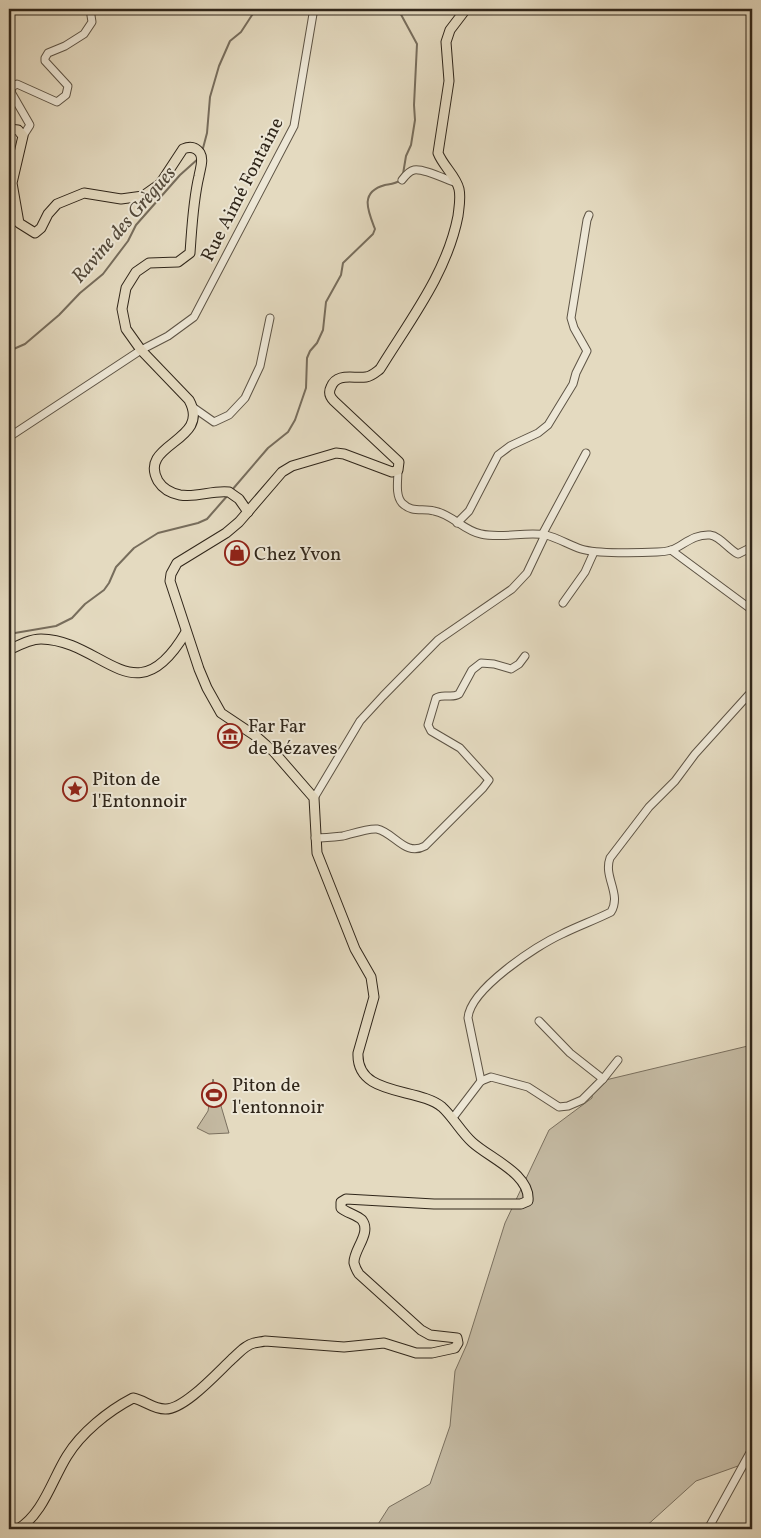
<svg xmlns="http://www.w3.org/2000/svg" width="761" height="1538" font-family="Vollkorn,serif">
	<rect width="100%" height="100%" fill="#e4dac0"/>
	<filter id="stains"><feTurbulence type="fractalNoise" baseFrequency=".004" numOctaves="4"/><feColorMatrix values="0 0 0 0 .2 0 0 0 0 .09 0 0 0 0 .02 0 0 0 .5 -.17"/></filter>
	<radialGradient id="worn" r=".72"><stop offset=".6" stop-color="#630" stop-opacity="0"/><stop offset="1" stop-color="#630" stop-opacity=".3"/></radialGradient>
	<g fill="#c5bba4" stroke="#7a705f">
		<polygon points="752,1045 752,1461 696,1481 643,1529 375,1529 389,1507 430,1484 450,1426 455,1371 467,1344 505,1223 549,1130 592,1098 593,1083"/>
		<polygon points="213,1079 229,1133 209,1134 197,1128 208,1111"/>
	</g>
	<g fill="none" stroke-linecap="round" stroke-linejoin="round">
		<g stroke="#776d5c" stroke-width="2">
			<polyline points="398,9 417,44 414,105 415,120 411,145 406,156 403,174"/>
			<polyline points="202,152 207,133 210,97 219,66 230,41 241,32 256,9"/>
			<polyline points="9,351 25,344 59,315 80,293 103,274 128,241 136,225 180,175 199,158"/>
			<path d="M232,490L268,448L288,432L295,420L306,388L307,358L310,351L317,343L323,330L326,302L341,275L343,263L373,234L375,229C368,211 359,192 385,185C391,184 396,184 400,180"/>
			<polyline points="9,634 56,626 72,618 85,604 104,590 109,583 116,567 134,548 158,533 198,523 207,519 228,495"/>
		</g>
		<defs>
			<g id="minor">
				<polyline points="23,136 30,125 11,92 12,87 17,84 57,102 66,95 68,86 45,61 45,58 48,53 65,46 84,34 92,22 90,9"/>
				<path d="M402,180C405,176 409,171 414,170C423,168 447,180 457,183"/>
				<polyline points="194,408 214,422 229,415 245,398 260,366 270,318"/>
				<polyline points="9,437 141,350 168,336 194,317 294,126 313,14 315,9"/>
				<path d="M398,470C398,480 395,495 402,503C412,513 422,508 434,511C452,514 464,531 481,534C502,539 527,531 546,535C558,538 569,545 581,549C597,554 639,553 657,552C661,552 668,551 672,550C685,544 694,534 710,535C720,536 729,550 738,554L752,547"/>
				<polyline points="457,523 469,511 498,455 510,446 538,433 548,425 573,384 576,373 587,351 574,328 571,318 587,220 589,215"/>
				<polyline points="542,535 586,453"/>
				<polyline points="671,550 752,610"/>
				<polyline points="563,603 585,572 594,552"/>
				<polyline points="314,798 360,721 383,696 438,640 512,589 527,573 545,535"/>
				<path d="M315,838C324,838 334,837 343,836C351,834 369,828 377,829C395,833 405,857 425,846L483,788L489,780L460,748L431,731L428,725L436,698C443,693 452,699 459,694L472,670L481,663L494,664L511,669L519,664L525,656"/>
				<polyline points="539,1021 570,1053 603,1079"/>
				<path d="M481,1081L468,1018C470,989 536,946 562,934C578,926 595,920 611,912C622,894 603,877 610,858L649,807L675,781L695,754L752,691"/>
				<polyline points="452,1119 481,1081 491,1077 528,1087 559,1107 568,1106 582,1100 603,1079 618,1060"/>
				<polyline points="708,1529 752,1449"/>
			</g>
			<g id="major">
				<path d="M9,129L18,130L23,136L12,183L19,223L35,233L41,228L48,214L57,204L84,193L121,199L143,196L160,184L183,149C190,146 196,147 200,153C204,160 200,169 199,176C193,201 192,226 190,253L178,262L149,263L136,272L126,288L122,309L126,329L141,350L189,400C212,442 137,443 158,481C163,489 170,493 180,495C197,498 212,490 229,492L239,499L248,512"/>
				<path d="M9,650C19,645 30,639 41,639C104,640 135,719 186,632"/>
				<path d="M18,1529C43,1514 52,1480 67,1456C81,1433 108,1411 133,1398C144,1400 153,1409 165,1409C184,1410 218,1372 232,1359C239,1353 245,1345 254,1343C257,1342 262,1342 265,1341L344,1347L384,1343L416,1353H432L455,1348L458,1343L457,1338L430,1335L421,1330L359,1274C357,1271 355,1267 354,1263C353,1250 372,1233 362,1220C357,1215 347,1213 341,1208V1202L346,1199L434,1204H521L528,1201C531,1174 489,1158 472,1142C461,1132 453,1117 442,1107C418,1087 356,1097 358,1053L374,997L371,977L355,949L317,853L314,798L274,752L257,737L221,713L207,688L199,669L170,581L171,574L177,563L226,533L239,522L282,472L292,466L336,453L344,454L392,472L398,470L399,462L334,401C330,397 328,393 331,387C337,372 354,379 366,377C372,376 376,372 380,369C410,320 447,273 458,216C459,207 461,198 459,189C456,176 443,166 438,153L449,81L446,42L450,30L466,9"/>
			</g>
		</defs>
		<use href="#minor" stroke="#5d5344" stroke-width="9"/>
		<use href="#major" stroke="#30261a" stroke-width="11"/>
		<use href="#minor" stroke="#ede7d6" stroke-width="7"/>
		<use href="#major" stroke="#e4dac0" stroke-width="9"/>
	</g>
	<defs>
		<symbol id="shop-ring" viewBox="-11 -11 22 22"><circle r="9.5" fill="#ede7d6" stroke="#8f2418" stroke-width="1.5"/><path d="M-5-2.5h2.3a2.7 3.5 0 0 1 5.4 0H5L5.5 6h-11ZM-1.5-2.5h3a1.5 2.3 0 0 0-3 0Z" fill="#8f2418"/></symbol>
		<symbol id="museum-ring" viewBox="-11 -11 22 22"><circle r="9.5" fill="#ede7d6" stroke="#8f2418" stroke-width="1.5"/><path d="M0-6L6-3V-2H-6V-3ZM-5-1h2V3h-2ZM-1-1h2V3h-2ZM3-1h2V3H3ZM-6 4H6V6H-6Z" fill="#8f2418"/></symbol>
		<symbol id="sight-ring" viewBox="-11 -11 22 22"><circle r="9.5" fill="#ede7d6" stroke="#8f2418" stroke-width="1.5"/><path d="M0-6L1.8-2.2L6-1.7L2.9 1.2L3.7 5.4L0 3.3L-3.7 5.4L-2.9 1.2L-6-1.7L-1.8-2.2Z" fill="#8f2418"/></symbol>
		<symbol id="stadium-ring" viewBox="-11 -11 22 22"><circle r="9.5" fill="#ede7d6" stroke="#8f2418" stroke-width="1.5"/><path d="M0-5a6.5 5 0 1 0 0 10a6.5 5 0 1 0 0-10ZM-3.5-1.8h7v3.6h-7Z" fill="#8f2418"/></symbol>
	</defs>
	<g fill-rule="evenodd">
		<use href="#shop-ring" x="223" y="539" width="28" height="28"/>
		<use href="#museum-ring" x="216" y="722" width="28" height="28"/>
		<use href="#sight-ring" x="61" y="775" width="28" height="28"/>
		<use href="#stadium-ring" x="200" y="1081" width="28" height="28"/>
	</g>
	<g text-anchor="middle" stroke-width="4" stroke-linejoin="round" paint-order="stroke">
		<g font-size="19" fill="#30261a" stroke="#ede7d6">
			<text transform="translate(241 189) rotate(-63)" y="7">Rue Aimé Fontaine</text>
		</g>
		<g font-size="19" fill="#30261a" stroke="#ede7d6" text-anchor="start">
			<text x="254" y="560">Chez Yvon</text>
			<text x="248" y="732">Far Far<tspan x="248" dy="22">de Bézaves</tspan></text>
			<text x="92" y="785">Piton de<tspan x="92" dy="22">l'Entonnoir</tspan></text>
			<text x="232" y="1091">Piton de<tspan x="232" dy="22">l'entonnoir</tspan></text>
		</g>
		<g font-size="20" font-style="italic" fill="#544a3b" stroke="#ede7d6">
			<text transform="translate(123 224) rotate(-49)" y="7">Ravine des Grègues</text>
		</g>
	</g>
	<rect width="761" height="1538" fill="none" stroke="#e4dac0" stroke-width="30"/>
	<rect x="10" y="10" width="741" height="1518" fill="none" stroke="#30261a" stroke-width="2.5"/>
	<rect x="15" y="15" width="731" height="1508" fill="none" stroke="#30261a"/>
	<rect width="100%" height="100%" filter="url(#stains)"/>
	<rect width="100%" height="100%" fill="url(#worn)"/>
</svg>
